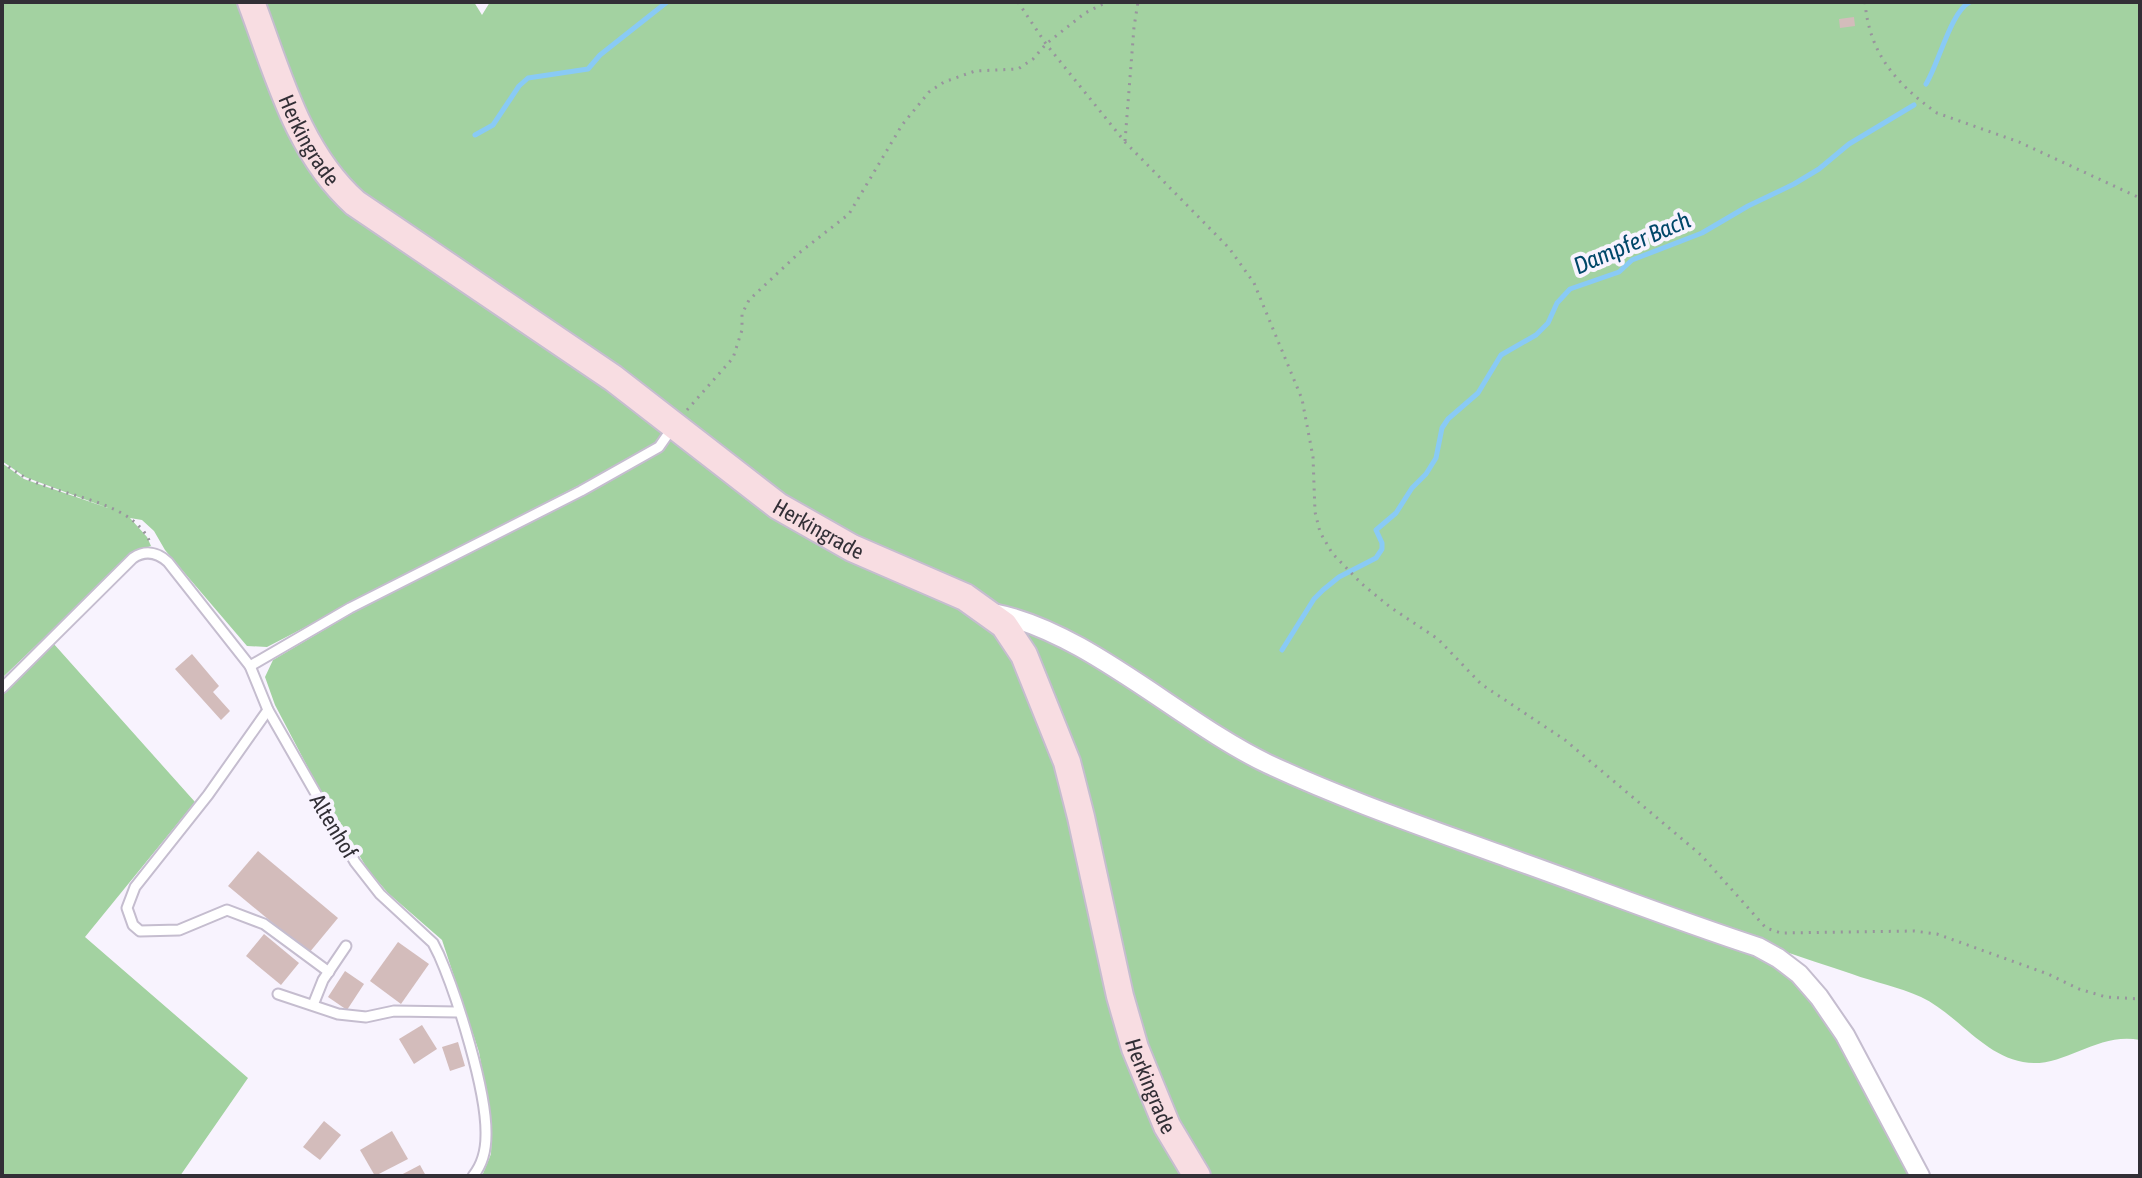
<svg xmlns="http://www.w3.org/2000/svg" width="2142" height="1178" font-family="'Asap Condensed',sans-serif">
	<rect width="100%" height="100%" fill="#f8f3fe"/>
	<g fill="#a3d2a1">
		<path d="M2,2H243C263,55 283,128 316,172C331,192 351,208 370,223L620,393L630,378C571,338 512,298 453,259C414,232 367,206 337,169C300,122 284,57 262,2H474L482,15L490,2H2140V1040C2097,1031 2062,1070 2023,1062C1983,1055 1957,1014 1921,997C1899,987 1874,982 1852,974C1811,961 1772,946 1730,935L1395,813L1392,816L1559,880L1758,949L1777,959L1799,978L1815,997L1843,1038L1917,1176H1201C1179,1134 1154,1095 1138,1050C1106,957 1097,857 1070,763L1062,759L1078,819L1115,998L1131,1050L1164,1129L1193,1176H482L491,1154L492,1126L479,1052L442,940L388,893L368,870L316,783L275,705L265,677L273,660L351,614L604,483L595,477L267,647L247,646L165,550L154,531L142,520L130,518L147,537L151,546L134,552L2,678V463L24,479L108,508L25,477L2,461Z"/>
		<polygon points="53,643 195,802 85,937 248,1078 180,1176 2,1176 2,694"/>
	</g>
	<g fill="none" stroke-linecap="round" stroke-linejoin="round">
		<g stroke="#89caf5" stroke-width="5">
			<path d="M1926,84C1939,63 1951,11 1970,2"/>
			<polyline points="475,135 493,125 519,86 528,78 588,69 600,55 667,2"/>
			<polyline points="1282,650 1314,599 1323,590 1339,577 1376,558 1382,549 1382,543 1376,530 1396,513 1412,488 1426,474 1436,458 1442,428 1448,419 1478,393 1501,355 1536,335 1548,323 1557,303 1570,289 1619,272 1632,260 1702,233 1748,206 1794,184 1819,169 1849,144 1914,105"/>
		</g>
	</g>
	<g fill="#d3bcbb">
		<polygon points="1854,17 1855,26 1840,28 1839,19"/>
		<polygon points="192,654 219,686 213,692 230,711 221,720 175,669"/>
		<polygon points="258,851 338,918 309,953 228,886"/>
		<polygon points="264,934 299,963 281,985 246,956"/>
		<polygon points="398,942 429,964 401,1004 370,981"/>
		<polygon points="345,971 364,984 347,1010 328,997"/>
		<polygon points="422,1025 437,1049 414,1064 399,1039"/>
		<polygon points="458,1042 465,1066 450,1071 442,1047"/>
		<polygon points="324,1121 341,1135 320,1160 303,1147"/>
		<polygon points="392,1131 408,1159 375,1176 360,1150"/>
		<polygon points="420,1165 426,1176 399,1176"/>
	</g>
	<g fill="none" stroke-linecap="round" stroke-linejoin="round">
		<defs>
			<g id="service">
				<polyline points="250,666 350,608 581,491 659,447 673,427"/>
				<path d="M2,688L133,558C145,550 157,552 168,562L250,666L268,710L355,862L380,894L433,943L439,955C457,996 487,1091 486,1135C486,1150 482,1165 473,1176"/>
				<polyline points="268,710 208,795 135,887 127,908 133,925 140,931 179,930 227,910 264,924 329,972"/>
				<polyline points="278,994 338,1014 366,1017 394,1011 458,1012"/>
				<polyline points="313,1005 323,980 346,946"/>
			</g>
			<path id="minor" d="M993,613C1087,631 1180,722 1268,764C1347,801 1430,829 1512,859C1594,888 1675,920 1758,947L1778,958L1799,974L1819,997L1845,1035L1920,1176"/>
			<g id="secondary">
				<path id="s1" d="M251,2C278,73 297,151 355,203L613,378L778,506L852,548L965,597L1004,625L1024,655L1067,762L1081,817L1120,996L1135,1048L1167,1126L1197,1176"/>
			</g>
		</defs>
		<use href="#service" stroke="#c5bdcf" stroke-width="13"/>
		<use href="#minor" stroke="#c5bdcf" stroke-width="22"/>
		<use href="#secondary" stroke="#c5bdcf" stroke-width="30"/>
		<g stroke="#98949d" stroke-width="3" stroke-dasharray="2 6" stroke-linecap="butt">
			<polyline points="1018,2 1046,44 1125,142 1229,248 1254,283 1302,399 1313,457 1315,512 1320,532 1332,553 1362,584 1390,607 1438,639 1481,684 1565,740 1701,855 1766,928 1781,933 1914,931 1937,934 2048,974 2079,989 2106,997 2140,999"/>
			<path d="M1865,2C1869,53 1896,84 1937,113L2019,142L2140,198"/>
			<polyline points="1125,141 1134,27 1138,2"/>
			<polyline points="687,410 733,358 742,330 742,314 749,300 799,253 849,214 902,125 929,92 944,82 975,71 1018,69 1033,59 1046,44 1085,13 1107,2"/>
			<path d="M2,462C14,471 26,479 40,484C75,498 133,504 150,542"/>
		</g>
		<use href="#service" stroke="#fff" stroke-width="9"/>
		<use href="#minor" stroke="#fff" stroke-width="18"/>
		<use href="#secondary" stroke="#f8dde2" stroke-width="26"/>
	</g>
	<g text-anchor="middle" stroke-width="8" stroke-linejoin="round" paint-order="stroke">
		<g font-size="22" fill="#322f36" stroke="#f8f3fe">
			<text dy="8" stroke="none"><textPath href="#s1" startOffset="150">Herkingrade</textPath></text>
			<text dy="8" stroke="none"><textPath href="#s1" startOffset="796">Herkingrade</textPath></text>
			<text transform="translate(334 826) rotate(59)" y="8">Altenhof</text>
			<text dy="8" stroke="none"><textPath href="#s1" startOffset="1492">Herkingrade</textPath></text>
		</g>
		<g font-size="24" font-style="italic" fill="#004769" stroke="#f8f3fe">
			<text transform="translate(1632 243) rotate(-23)" y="8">Dampfer Bach</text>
		</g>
	</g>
	<rect width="2142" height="1178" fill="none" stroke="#322f36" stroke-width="8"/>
</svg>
